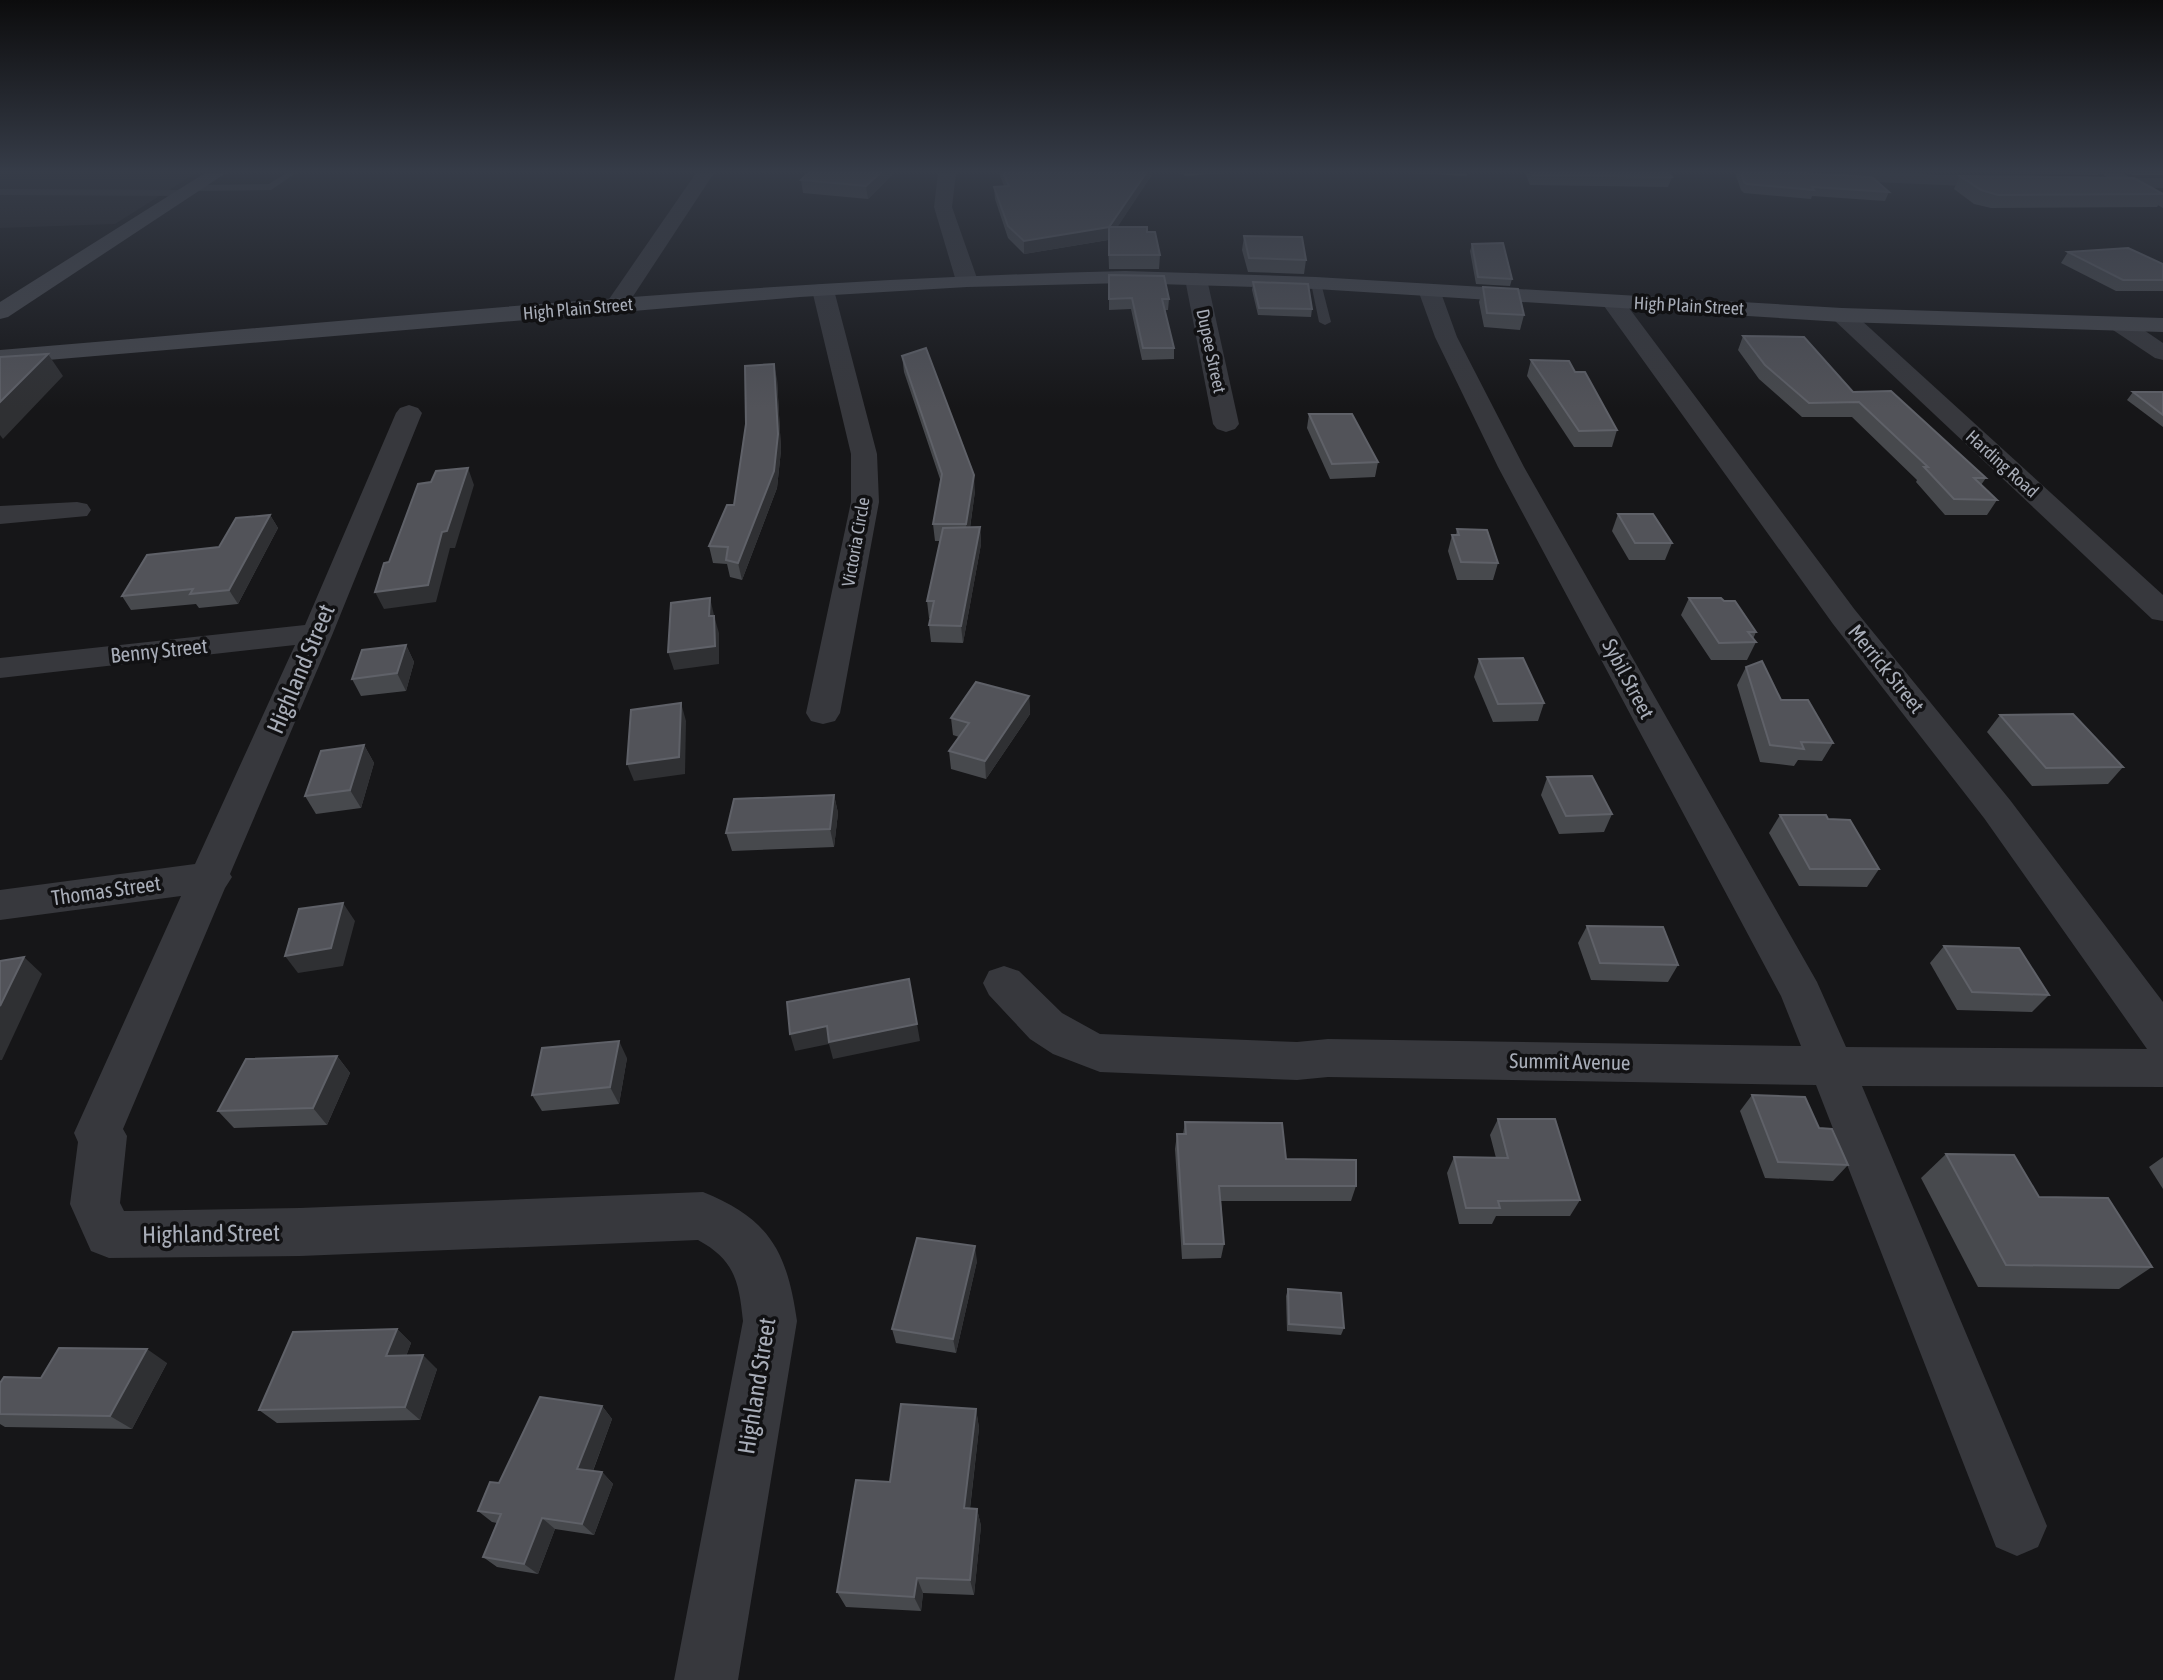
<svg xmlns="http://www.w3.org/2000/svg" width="2163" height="1680" font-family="'Asap Condensed',sans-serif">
	<rect width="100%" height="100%" fill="#161618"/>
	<polygon fill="#222225" points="0,173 196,173 115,224 0,228"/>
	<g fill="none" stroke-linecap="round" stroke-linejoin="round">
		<g fill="#37383d" fill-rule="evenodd">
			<polygon points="286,173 296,173 271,190 194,191 189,188 194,185 269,184"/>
			<polygon points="0,189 185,190 190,193 185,196 0,195"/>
			<polygon points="1316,280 1321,283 1331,322 1325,325 1319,322 1311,283"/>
		</g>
		<g fill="#37383d" fill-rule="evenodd">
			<polygon points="696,173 714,173 624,310 608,310 605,305"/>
			<polygon points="938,173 956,173 952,207 978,281 974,285 960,285 956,281 934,207"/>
			<polygon points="1776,173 1907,173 2010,178 2019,183 2010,188 1785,178"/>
			<polygon points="2092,178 2163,178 2163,188 2086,187 2083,183"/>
			<polygon points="1196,273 1203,275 1207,279 1239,424 1235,429 1226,432 1217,429 1213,424 1185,279 1189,275"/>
			<polygon points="823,284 831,285 834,290 877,454 879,502 840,713 835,721 823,724 811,721 806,713 851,502 851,454 812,290 815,285"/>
			<polygon points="1429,284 1437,285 1440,290 1457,337 1524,467 1817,982 1846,1047 2147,1049 1984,818 1833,624 1604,306 1601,301 1604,296 1620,296 1855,610 2010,800 2163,1002 2163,1087 1862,1086 2047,1526 2038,1547 2017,1556 1996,1547 1816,1085 1328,1077 1297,1080 1100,1072 1053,1054 1030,1039 989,995 983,983 989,971 1004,966 1019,971 1062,1013 1100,1034 1297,1042 1328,1039 1801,1046 1781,996 1498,467 1435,337 1418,290 1421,285"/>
			<polygon points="1842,308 1850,310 2163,595 2163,621 2152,619 1834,320 1831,315 1834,310"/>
			<polygon points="2121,318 2129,320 2163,343 2163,360 2155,358 2113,330 2110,325 2113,320"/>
			<path d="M409,405L418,408L422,413L333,633L230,874L232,877L225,888L123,1129L127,1136L120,1203L124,1211H128L300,1208L703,1192C770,1219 787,1252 797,1321L738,1680H674L743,1321C739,1282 735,1260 698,1240L300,1256L109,1258L91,1251L70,1204L78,1142L74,1133L181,896L0,920V890L195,864L295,645L0,678V658L305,625L396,413L400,408Z"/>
			<polygon points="77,502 87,504 91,510 87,516 0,524 0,506"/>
		</g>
		<g fill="#45474d" fill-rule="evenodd">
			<polygon points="205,173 226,173 8,317 0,319 0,302"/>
			<polygon points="2100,173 2122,173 2163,195 2163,208"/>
			<path d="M1125,271L1316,277L1842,308L2163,318V332L1842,322L1316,289L1125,283L967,287L800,297L0,364V350C375,319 749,280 1125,271Z"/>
		</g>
	</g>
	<g fill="#47494d">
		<polygon points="808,173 894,173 868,199 803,193 801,180"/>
		<polygon points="999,173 1153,173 1117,227 1147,232 1160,255 1159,269 1109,269 1108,240 1024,254 1008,238 995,199 994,187 1004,186"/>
		<polygon points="1181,173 1224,173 1185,176"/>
		<polygon points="1410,173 1467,173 1467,176"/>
		<polygon points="1525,173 1669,173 1672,177 1668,187 1530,185"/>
		<polygon points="1735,173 1800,173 1889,192 1885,201 1812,196 1811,199 1744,193 1741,190"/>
		<polygon points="1985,173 2100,173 2098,175"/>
		<polygon points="2127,173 2163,173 2163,175 2132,175"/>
		<polygon points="1960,176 2163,193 2163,197 2157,207 1991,208 1974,204 1954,189"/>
		<polygon points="1244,236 1306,260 1304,274 1248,272 1242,250"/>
		<polygon points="1472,244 1512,279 1510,286 1476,284 1470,251"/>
		<polygon points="2068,252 2163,264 2163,291 2116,291 2061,263"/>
		<polygon points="1109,275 1169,299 1168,310 1165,310 1174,348 1174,359 1142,360 1131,309 1109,310"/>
		<polygon points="1253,282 1312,309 1311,317 1258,315 1252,290"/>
		<polygon points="1483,287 1524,315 1520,330 1484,327 1479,302"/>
		<polygon points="1743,336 1853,392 1986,478 1981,485 1997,500 1987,515 1945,515 1916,482 1917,480 1852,417 1802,417 1759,379 1738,350"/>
		<polygon points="902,356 975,491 970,528 980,527 981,544 963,643 931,642 929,625 931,618 929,618 927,601 940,541 935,541 933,524 941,482 904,372"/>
		<polygon points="1531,360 1575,372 1617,430 1612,447 1574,447 1527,376"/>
		<polygon points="777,379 781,450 777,488 742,580 730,577 727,564 713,563 709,546 734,505"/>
		<polygon points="2133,392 2163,392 2163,427 2127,400"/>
		<polygon points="1309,414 1378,462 1375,477 1330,479 1307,428"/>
		<polygon points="1618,514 1672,543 1665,560 1629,560 1612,531"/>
		<polygon points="270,515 278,528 238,604 199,608 196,604 131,610 122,596 219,547"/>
		<polygon points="1457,529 1498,563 1493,580 1457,580 1448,551 1452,535 1456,535"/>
		<polygon points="1689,598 1724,601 1756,632 1753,639 1756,642 1747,660 1711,660 1681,615"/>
		<polygon points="406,645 414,662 406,691 361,696 352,679"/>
		<polygon points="1479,659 1544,703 1538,721 1493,722 1474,677"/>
		<polygon points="1746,667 1781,700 1833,743 1822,761 1798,760 1794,766 1760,762 1737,685"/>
		<polygon points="1029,696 1030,714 986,779 951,769 949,751 959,737 953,735 951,718"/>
		<polygon points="2000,715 2123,767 2108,784 2032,786 1987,732"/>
		<polygon points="364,745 374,763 361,808 316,814 305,796"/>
		<polygon points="1547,778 1612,814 1604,832 1559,834 1541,795"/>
		<polygon points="834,795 838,813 834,847 732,851 726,833"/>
		<polygon points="1780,815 1828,819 1879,869 1867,887 1799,886 1769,833"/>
		<polygon points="1587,926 1678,965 1668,982 1591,980 1578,943"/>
		<polygon points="1944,946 2049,995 2032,1012 1957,1010 1930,963"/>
		<polygon points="337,1056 350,1073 327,1125 234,1128 218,1111"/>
		<polygon points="627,1058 619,1104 542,1111 532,1095"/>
		<polygon points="1752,1095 1819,1128 1848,1165 1833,1181 1765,1178 1740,1111"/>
		<polygon points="1498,1119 1580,1200 1570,1216 1496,1216 1492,1224 1459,1224 1447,1173 1454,1157 1496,1158 1490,1135"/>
		<polygon points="1185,1122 1286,1159 1356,1186 1351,1201 1221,1201 1224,1244 1221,1258 1182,1259 1175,1149 1177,1134 1183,1134"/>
		<polygon points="1946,1154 2039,1197 2152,1267 2119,1289 1978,1287 1921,1178"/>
		<polygon points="2163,1157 2163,1189 2149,1167"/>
		<polygon points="977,1261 956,1353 896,1343 892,1329"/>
		<polygon points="1288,1289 1344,1328 1341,1335 1287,1331 1286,1296"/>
		<polygon points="397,1329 411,1343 406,1356 437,1369 420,1420 277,1423 259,1410"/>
		<polygon points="167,1363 132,1429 5,1427 0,1424 0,1383"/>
		<polygon points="602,1406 612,1419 593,1471 602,1472 613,1484 594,1535 555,1529 538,1574 497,1567 483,1557 497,1523 492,1522 478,1511 499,1483"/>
		<polygon points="976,1409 979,1428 970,1509 977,1509 981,1526 974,1595 923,1593 921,1611 846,1607 837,1592 890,1482"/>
	</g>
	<g fill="#2f3033">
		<polygon points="880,173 894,173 868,199 866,186"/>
		<polygon points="1146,173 1153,173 1109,240 1109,227"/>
		<polygon points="1109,227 1108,240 1024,254 1024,241"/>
		<polygon points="48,354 63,376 3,439 0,435 0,402"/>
		<polygon points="774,364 777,379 781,450 777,488 742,580 738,563"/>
		<polygon points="468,468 474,485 455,548 450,548 436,602 384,609 375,592 442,532"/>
		<polygon points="974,475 975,491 968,541 966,524"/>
		<polygon points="270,515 278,528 238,604 229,590"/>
		<polygon points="980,527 981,544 963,643 961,626"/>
		<polygon points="710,598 714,615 714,634 709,616"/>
		<polygon points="714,616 719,633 719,664 674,670 668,652"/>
		<polygon points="406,645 414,662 406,691 397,673"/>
		<polygon points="1029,696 1030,714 986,779 985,761"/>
		<polygon points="681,703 686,721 685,774 634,781 627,764"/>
		<polygon points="364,745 374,763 361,808 350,790"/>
		<polygon points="834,795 838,813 834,847 830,829"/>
		<polygon points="343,903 355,921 343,966 298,973 285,956"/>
		<polygon points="24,957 42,974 2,1060 0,1060 0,1006"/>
		<polygon points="917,1024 920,1041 833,1059 829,1044 795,1051 790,1034 827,1026"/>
		<polygon points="619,1041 627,1058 619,1104 610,1087"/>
		<polygon points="337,1056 350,1073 327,1125 313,1108"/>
		<polygon points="975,1246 977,1261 956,1353 953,1339"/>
		<polygon points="397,1329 411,1343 401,1370 386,1356"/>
		<polygon points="147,1349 167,1363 132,1429 110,1416"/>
		<polygon points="423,1355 437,1369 420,1420 405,1407"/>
		<polygon points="602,1406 612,1419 589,1481 577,1469"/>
		<polygon points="976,1409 979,1428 968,1525 964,1508"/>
		<polygon points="602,1472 613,1484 594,1535 582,1524"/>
		<polygon points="977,1509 981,1526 974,1595 970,1580"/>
		<polygon points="542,1518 555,1529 538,1574 524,1564"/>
		<polygon points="917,1578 923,1593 921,1611 914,1597"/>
	</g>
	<g fill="#525359" stroke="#5f6168" stroke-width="2">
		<polygon points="808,173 880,173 866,186 801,180"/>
		<polygon points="1003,173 1146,173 1109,227 1024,241 1008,226 994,187 1009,186"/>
		<polygon points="1532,173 1669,173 1672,177 1533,175"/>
		<polygon points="1741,173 1800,173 1872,177 1889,192 1812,187 1814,190 1747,184 1744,182"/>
		<polygon points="1960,176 2134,178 2163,194 1998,195 1981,190"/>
		<polygon points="1109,227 1147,227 1147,232 1155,232 1160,255 1109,255"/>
		<polygon points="1244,236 1302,237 1306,260 1249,258"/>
		<polygon points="1503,243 1512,279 1478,277 1472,244"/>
		<polygon points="2128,248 2163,264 2163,280 2123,280 2068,252"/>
		<polygon points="1109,275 1164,276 1169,299 1162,299 1174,348 1143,348 1132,298 1109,299"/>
		<polygon points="1253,282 1308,284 1312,309 1259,308"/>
		<polygon points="1483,287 1518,289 1524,315 1487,313"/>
		<polygon points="1743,336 1804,337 1853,392 1891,391 1986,478 1974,478 1997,500 1954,499 1924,467 1928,467 1859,402 1809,403 1765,365"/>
		<polygon points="926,348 974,475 966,524 933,524 942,474 902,356"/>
		<polygon points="48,354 0,402 0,357"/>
		<polygon points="1531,360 1569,361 1575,372 1585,372 1617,430 1579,431"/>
		<polygon points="774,364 778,434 774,471 738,563 726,560 728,547 709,546 727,505 734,505 746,424 745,366"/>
		<polygon points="2133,392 2163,392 2163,415"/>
		<polygon points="1309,414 1352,414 1378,462 1332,464"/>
		<polygon points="468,468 447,531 442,532 428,585 375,592 384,563 389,562 418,484 431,482 436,471"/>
		<polygon points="1618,514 1653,514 1672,543 1635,543"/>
		<polygon points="270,515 229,590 190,594 193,589 122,596 147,555 219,547 236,518"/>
		<polygon points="980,527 961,626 929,625 934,601 927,601 943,528"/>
		<polygon points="1457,529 1487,530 1498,563 1461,562 1452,535 1459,535"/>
		<polygon points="710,598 709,616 714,616 715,646 668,652 671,603"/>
		<polygon points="1689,598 1721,598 1724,601 1735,601 1756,632 1748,632 1756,642 1719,643"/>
		<polygon points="406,645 397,673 352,679 362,650"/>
		<polygon points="1523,658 1544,703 1498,704 1479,659"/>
		<polygon points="1762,661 1781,700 1808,700 1833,743 1801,742 1804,749 1770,745 1746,667"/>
		<polygon points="976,682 1029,696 985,761 949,751 969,723 951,718"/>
		<polygon points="681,703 679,757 627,764 631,710"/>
		<polygon points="2073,714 2123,767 2046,768 2000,715"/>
		<polygon points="364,745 350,790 305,796 321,751"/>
		<polygon points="1592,776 1612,814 1566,816 1547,777"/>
		<polygon points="834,795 830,829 726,833 734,799"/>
		<polygon points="1780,815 1826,815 1828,819 1850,820 1879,869 1810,869"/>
		<polygon points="343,903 331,948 285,956 299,909"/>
		<polygon points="1587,926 1663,927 1678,965 1600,963"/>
		<polygon points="1944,946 2019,948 2049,995 1972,992"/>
		<polygon points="24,957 0,1006 0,961"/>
		<polygon points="909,979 917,1024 829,1042 827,1026 790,1034 787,1002"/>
		<polygon points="619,1041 610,1087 532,1095 542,1048"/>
		<polygon points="337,1056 313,1108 218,1111 246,1059"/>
		<polygon points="1752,1095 1805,1097 1819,1128 1832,1129 1848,1165 1778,1162"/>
		<polygon points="1498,1119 1555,1119 1580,1200 1498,1201 1500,1208 1466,1208 1454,1157 1508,1158"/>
		<polygon points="1185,1122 1282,1123 1286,1159 1356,1160 1356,1186 1219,1186 1224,1244 1184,1244 1177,1134 1186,1134"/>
		<polygon points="1946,1154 2014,1155 2039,1197 2108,1198 2152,1267 2006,1265"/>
		<polygon points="917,1238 975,1246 953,1339 892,1329"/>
		<polygon points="1288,1289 1341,1293 1344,1328 1289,1324"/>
		<polygon points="397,1329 386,1356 423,1355 405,1407 259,1410 293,1332"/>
		<polygon points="59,1348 147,1349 110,1416 0,1414 0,1383 4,1377 41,1378"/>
		<polygon points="540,1397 602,1406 577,1469 602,1472 582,1524 542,1518 524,1564 483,1557 501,1514 478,1511 490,1482 499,1483"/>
		<polygon points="901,1404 976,1409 964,1508 977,1509 970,1580 917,1578 914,1597 837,1592 856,1480 890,1482"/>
	</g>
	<linearGradient id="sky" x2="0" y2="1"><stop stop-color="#0c0c0d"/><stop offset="0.42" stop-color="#363c48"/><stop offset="1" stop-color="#363c48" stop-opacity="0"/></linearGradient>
	<rect width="2163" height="408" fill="url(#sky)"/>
	<g text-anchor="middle" stroke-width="7" stroke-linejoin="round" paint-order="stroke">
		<g font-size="18" fill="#a8adb8" stroke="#111113">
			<text transform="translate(1689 306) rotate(3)" y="6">High Plain Street</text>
			<text transform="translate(578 309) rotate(-5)" y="6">High Plain Street</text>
			<text transform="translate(1211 351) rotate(78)" y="6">Dupee Street</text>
			<text transform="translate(2002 464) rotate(42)" y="6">Harding Road</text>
			<text transform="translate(856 542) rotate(-80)" y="6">Victoria Circle</text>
		</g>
		<g font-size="21" fill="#a8adb8" stroke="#111113">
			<text transform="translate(159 651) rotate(-6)" y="7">Benny Street</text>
			<text transform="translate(1886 669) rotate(51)" y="7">Merrick Street</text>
			<text transform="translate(1628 679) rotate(62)" y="7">Sybil Street</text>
			<text transform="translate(106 891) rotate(-8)" y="7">Thomas Street</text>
			<text transform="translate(1570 1062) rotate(1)" y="7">Summit Avenue</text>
		</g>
		<g font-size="24" fill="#a8adb8" stroke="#111113">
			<text transform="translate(301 669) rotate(-67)" y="8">Highland Street</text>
			<text transform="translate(211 1234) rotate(-1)" y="8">Highland Street</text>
			<text transform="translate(757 1386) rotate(-81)" y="8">Highland Street</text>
		</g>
	</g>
</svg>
